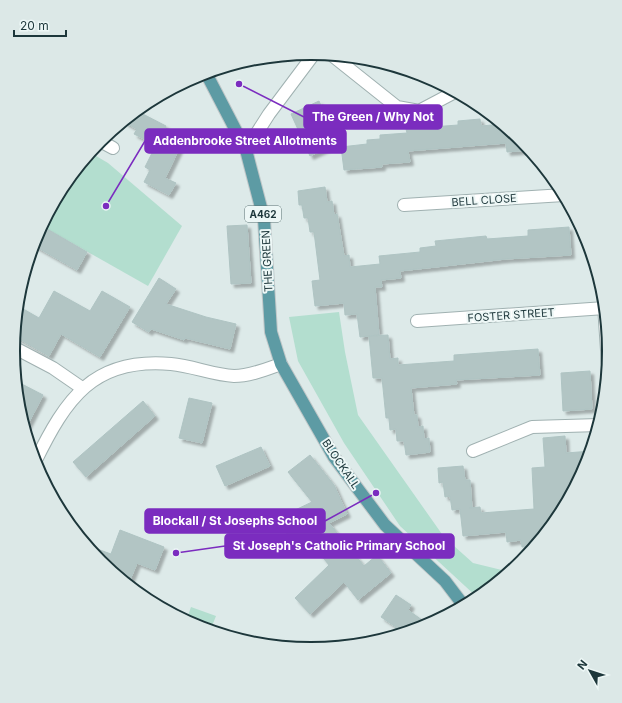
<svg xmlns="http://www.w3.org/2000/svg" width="622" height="703" font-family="Inter,sans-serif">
	<defs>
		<filter id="shadow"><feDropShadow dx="3.5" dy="3.5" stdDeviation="1" flood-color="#0004"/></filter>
	</defs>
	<rect width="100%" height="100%" fill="#ddeae9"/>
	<g fill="#b3decf">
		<polygon points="91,153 108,163 182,226 148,286 42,226 63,186"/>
		<polygon points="339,312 345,352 358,415 444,537 473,563 510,572 478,598 400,526 344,443 298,361 289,317"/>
		<polygon points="191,607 216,616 210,631 186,621"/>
	</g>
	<g fill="#b2c5c4" stroke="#afc4c3" filter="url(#shadow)">
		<polygon points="319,101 338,143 310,156 291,114"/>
		<polygon points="137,111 166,126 164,131 183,141 165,178 176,183 169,195 144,182 150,170 145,167 156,145 134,134 137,129 124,122"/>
		<polygon points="480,119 481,126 502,124 522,141 529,150 507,152 506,143 408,151 410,162 382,164 382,167 344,170 341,147 367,144 367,140 380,139 380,135 407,133 406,129 458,125 458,121"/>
		<polygon points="325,187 327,202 332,201 334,215 337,214 344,256 349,255 350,267 380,264 379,256 420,252 420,248 436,246 435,241 486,236 487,239 528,236 528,230 569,227 571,255 506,259 400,271 401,278 381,280 382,287 375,287 379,335 360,337 357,314 345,315 344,303 315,306 312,281 320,280 314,232 310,232 308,218 304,218 302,205 299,205 298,191"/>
		<polygon points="247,225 251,283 231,284 227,226"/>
		<polygon points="42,226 87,252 77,270 33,245"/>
		<polygon points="159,278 176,289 166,304 206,317 236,324 230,349 185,338 184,340 151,329 149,332 132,322"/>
		<polygon points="54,291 90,311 102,291 130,307 100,357 61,334 49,356 14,336 18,306 39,318"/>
		<polygon points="388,335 390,359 398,358 398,365 454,361 454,355 538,349 540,375 456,380 457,384 411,388 414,415 417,415 418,427 423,426 424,439 429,438 430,452 406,455 404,441 397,441 396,429 390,430 389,418 386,418 382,378 373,378 369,336"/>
		<polygon points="590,371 592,409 563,411 561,373"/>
		<polygon points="16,381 43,395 25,430 19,409"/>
		<polygon points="189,398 212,403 202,443 179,438"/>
		<polygon points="143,401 155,416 86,477 73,462"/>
		<polygon points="565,436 566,453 591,451 586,466 559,517 535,546 522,547 521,540 507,542 506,532 463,536 460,509 452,510 450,496 445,497 443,482 439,483 438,468 463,466 465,480 470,480 472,508 469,508 480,507 481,513 534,509 532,468 545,467 543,438"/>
		<polygon points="261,447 270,466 225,486 216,466"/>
		<polygon points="310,455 334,485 347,514 329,523 364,566 377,555 391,573 358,600 344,582 310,614 295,598 329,565 310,542 295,550 284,528 298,521 293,511 312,502 288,472"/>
		<polygon points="120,530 164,547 155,570 137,563 128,585 100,562 86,545 111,554"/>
		<polygon points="396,595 411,605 408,610 429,625 390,638 396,627 381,617"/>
	</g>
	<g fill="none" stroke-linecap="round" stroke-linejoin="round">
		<defs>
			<g id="street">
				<polyline points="333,56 397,107 419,111 455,92"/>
				<polyline points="100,141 113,148"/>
				<polyline points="246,150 269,114 314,54"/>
				<polyline points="404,205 564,195"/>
				<polyline points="603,291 608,365"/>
				<polyline points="417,321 605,308"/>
				<polyline points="13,347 53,368 82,388"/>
				<polyline points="473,451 532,427 599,425"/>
				<path d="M35,462C66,399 93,357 171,364C193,366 213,375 234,376C250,376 267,369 281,364"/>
			</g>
			<polyline id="primary" points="206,73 246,150 264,219 271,332 281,364 334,457 385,525 445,581 464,606"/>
		</defs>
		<use href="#street" stroke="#a0b1b1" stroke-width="14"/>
		<use href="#primary" stroke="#c0c7c8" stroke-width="14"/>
		<use href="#street" stroke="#fff" stroke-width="12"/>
		<use href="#primary" stroke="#5d9ba4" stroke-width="12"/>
	</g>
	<g text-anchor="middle" stroke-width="4" stroke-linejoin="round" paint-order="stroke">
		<rect fill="#edf7f6" stroke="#5b7173" stroke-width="1" x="245" y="206" width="36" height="16" rx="3"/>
		<g font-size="10" font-weight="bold" fill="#1d373b">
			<text x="263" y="218">A462</text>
		</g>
		<g font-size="11" fill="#1d373b" stroke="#edf7f6">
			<text transform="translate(484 200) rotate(-4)" y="4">BELL CLOSE</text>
			<text transform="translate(267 261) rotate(-93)" y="4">THE GREEN</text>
			<text transform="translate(511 315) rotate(-4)" y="4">FOSTER STREET</text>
			<text transform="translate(341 464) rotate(56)" y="4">BLOCKALL</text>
		</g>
	</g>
	<path d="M0 0H622V703H0ZM20 351a291 291 0 1 1 582 0a291 291 0 1 1-582 0Z" fill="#dce8e7" fill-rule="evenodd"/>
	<path fill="none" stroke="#1d373b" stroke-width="2" d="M20 351a291 291 0 1 1 582 0a291 291 0 1 1-582 0Z"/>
	<path fill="none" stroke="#7b2cbf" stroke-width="1.5" d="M239 84L304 117M106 206L145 141M376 493L325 521M176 553L225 546"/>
	<g fill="#7b2cbf" stroke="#edf7f6" stroke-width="1.5">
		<circle cx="239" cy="84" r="4"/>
		<circle cx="106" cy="206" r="4"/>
		<circle cx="376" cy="493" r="4"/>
		<circle cx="176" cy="553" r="4"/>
	</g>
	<g fill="#7b2cbf" stroke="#7b2cbf" stroke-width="1.5">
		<rect x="304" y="105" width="138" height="24" rx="4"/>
		<rect x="145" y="129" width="201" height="24" rx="4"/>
		<rect x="145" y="509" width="180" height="24" rx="4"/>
		<rect x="225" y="534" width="229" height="24" rx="4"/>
	</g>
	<g font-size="12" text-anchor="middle" font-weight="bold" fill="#fff">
		<text x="373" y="121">The Green / Why Not</text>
		<text x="245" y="145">Addenbrooke Street Allotments</text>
		<text x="235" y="525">Blockall / St Josephs School</text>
		<text x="339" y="550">St Joseph's Catholic Primary School</text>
	</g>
	<g transform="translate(590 671) rotate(309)" stroke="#edf7f6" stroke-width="3" paint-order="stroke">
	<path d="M0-3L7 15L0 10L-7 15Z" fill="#1d373b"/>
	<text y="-6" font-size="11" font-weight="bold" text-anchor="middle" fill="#1d373b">N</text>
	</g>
	<path d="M14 30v6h52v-6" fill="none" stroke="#1d373b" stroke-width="2"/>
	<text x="20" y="30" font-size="12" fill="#1d373b" stroke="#edf7f6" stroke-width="3" paint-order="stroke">20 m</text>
</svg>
